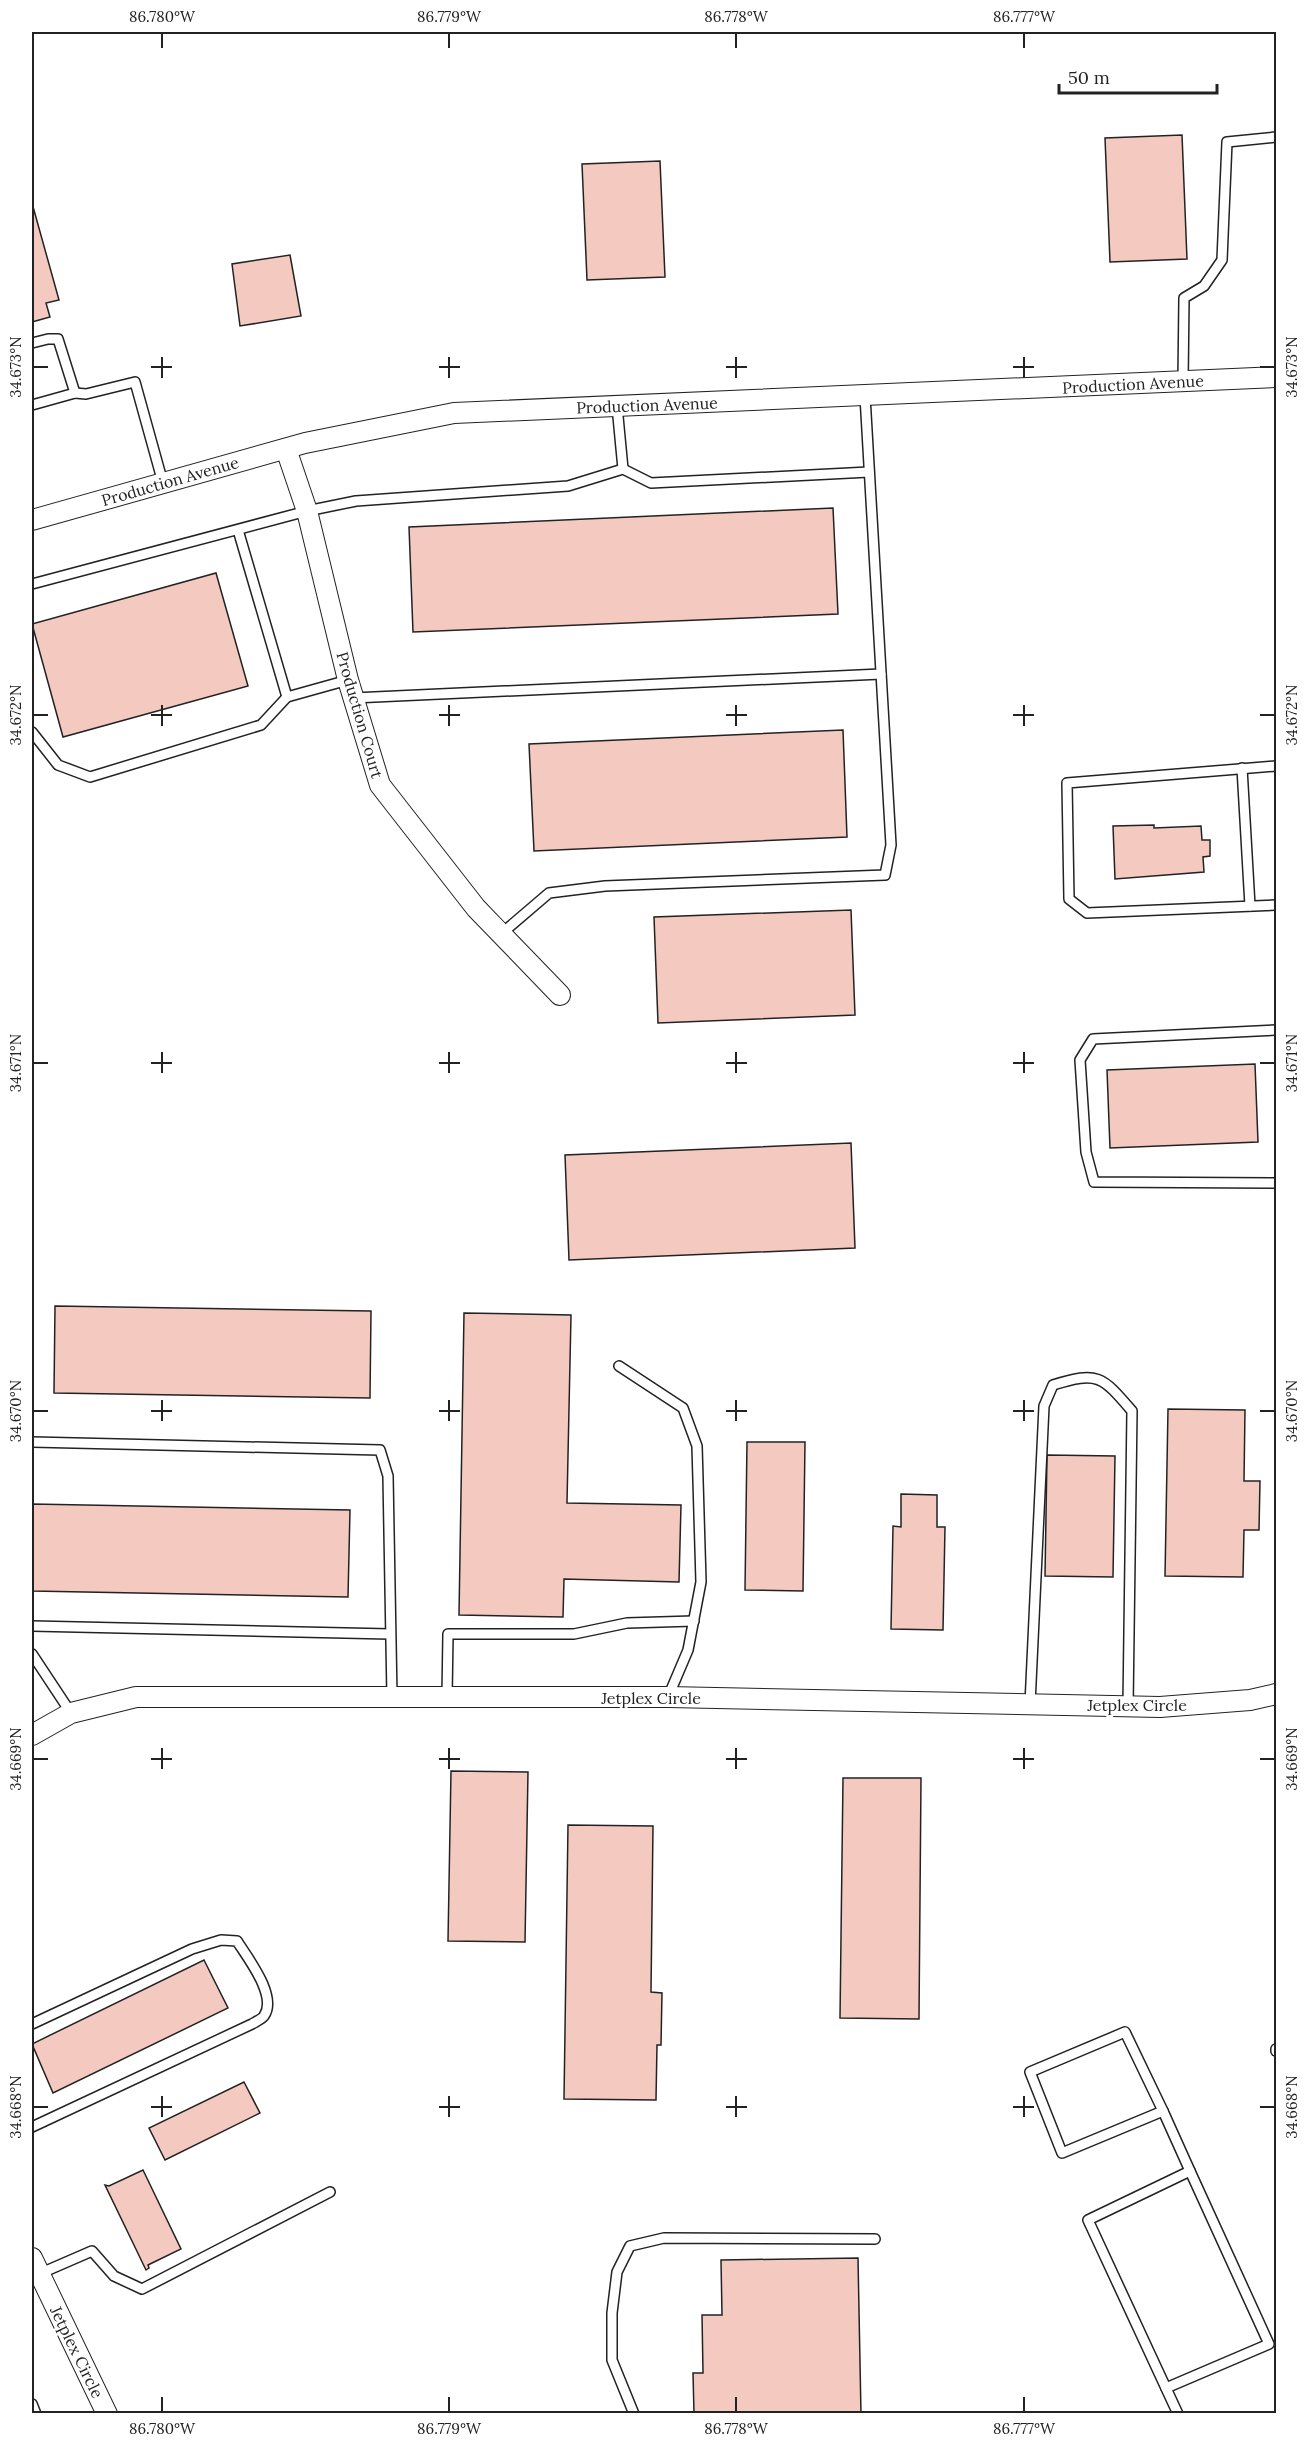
<svg xmlns="http://www.w3.org/2000/svg" width="1308" height="2445" font-family="Lora,serif">
	<rect width="100%" height="100%" fill="#fff"/>
	<g fill="#f3c9c0" stroke="#222" stroke-width="1.5">
		<polygon points="1182,135 1187,259 1110,262 1105,138"/>
		<polygon points="660,161 665,277 587,280 582,164"/>
		<polygon points="32,203 59,300 46,303 50,317 32,322"/>
		<polygon points="290,255 301,316 240,326 232,264"/>
		<polygon points="833,508 838,614 413,632 409,527"/>
		<polygon points="216,573 248,686 63,737 32,624"/>
		<polygon points="843,730 847,837 534,851 529,744"/>
		<polygon points="1154,825 1154,828 1201,826 1202,840 1210,840 1210,856 1203,857 1204,872 1115,879 1113,826"/>
		<polygon points="851,910 855,1015 658,1023 654,917"/>
		<polygon points="1255,1064 1258,1142 1110,1148 1107,1070"/>
		<polygon points="851,1143 855,1248 569,1260 565,1155"/>
		<polygon points="55,1306 371,1311 370,1398 54,1393"/>
		<polygon points="464,1313 571,1315 567,1503 681,1505 679,1582 564,1579 563,1617 459,1615"/>
		<polygon points="1168,1409 1245,1410 1244,1481 1260,1481 1259,1530 1244,1530 1243,1577 1165,1576"/>
		<polygon points="747,1442 805,1442 803,1591 745,1590"/>
		<polygon points="1047,1455 1115,1456 1113,1577 1045,1576"/>
		<polygon points="901,1494 937,1495 937,1527 945,1527 943,1630 891,1629 893,1526 901,1527"/>
		<polygon points="32,1504 350,1510 348,1597 32,1591"/>
		<polygon points="451,1771 528,1772 525,1942 448,1941"/>
		<polygon points="843,1778 921,1778 919,2019 840,2018"/>
		<polygon points="568,1825 653,1826 651,1992 662,1993 661,2045 657,2045 656,2100 564,2099"/>
		<polygon points="204,1960 228,2008 53,2093 32,2044"/>
		<polygon points="244,2082 260,2113 165,2160 149,2128"/>
		<polygon points="143,2170 181,2249 148,2265 149,2268 146,2270 105,2185 109,2186"/>
		<polygon points="858,2258 861,2414 694,2414 693,2373 703,2373 702,2315 722,2315 721,2260"/>
	</g>
	<g fill="none" stroke-linecap="round" stroke-linejoin="round">
		<defs>
			<g id="service">
				<polyline points="32,343 48,339 58,339 75,393 32,405"/>
				<polyline points="1183,381 1184,298 1204,286 1222,260 1227,142 1276,137"/>
				<polyline points="75,393 86,394 135,382 163,483"/>
				<polyline points="617,406 623,469"/>
				<polyline points="238,530 287,697"/>
				<polyline points="32,584 307,511 356,501 568,486 623,469 651,483 869,472"/>
				<polyline points="353,698 881,674"/>
				<polyline points="32,732 58,765 90,777 261,725 287,697 348,680"/>
				<polyline points="1276,766 1067,783 1069,899 1087,913 1276,905"/>
				<polyline points="1242,768 1250,906"/>
				<polyline points="501,934 549,893 605,886 885,875 891,845 865,396"/>
				<polyline points="1276,1030 1093,1039 1080,1060 1086,1152 1094,1182 1276,1183"/>
				<polyline points="619,1366 683,1408 697,1446 701,1582 688,1650 668,1697"/>
				<polyline points="32,1442 380,1450 388,1476 392,1697"/>
				<polyline points="32,1626 390,1634"/>
				<polyline points="32,1654 71,1713"/>
				<polyline points="447,1697 448,1634 574,1634 627,1623 694,1621"/>
				<path d="M1030,1704L1044,1406L1053,1385C1098,1371 1102,1376 1132,1411L1128,1706"/>
				<path d="M32,2024L192,1949L221,1940L237,1941C247,1957 278,1996 264,2016C262,2019 255,2022 252,2024L32,2127"/>
				<polygon points="1125,2032 1163,2111 1062,2153 1030,2072"/>
				<polyline points="1276,2049 1276,2051"/>
				<polyline points="1163,2111 1190,2171 1088,2220 1178,2414"/>
				<polyline points="39,2274 92,2251 114,2276 142,2289 330,2192"/>
				<polyline points="1166,2388 1269,2344 1190,2171"/>
				<polyline points="32,2404 36,2414"/>
				<polyline points="634,2414 612,2360 612,2313 617,2272 630,2246 664,2238 875,2239"/>
			</g>
			<g id="minor">
				<polyline points="286,449 307,511 348,680 380,785 476,908 560,995"/>
				<polyline points="32,520 305,443 454,413 1276,377"/>
				<polyline points="32,1735 71,1713 136,1697 668,1697 1160,1707 1250,1700 1276,1694"/>
				<polyline points="32,2258 107,2414"/>
			</g>
		</defs>
		<use href="#service" stroke="#222" stroke-width="12"/>
		<use href="#minor" stroke="#222" stroke-width="22"/>
		<use href="#service" stroke="#fff" stroke-width="9"/>
		<use href="#minor" stroke="#fff" stroke-width="20"/>
	</g>
	<path fill="none" stroke="#222" stroke-width="2" d="M162,33V48M449,33V48M736,33V48M1024,33V48M162,357V378M449,357V378M736,357V378M1024,357V378M33,367H48M151,367H172M439,367H460M726,367H747M1013,367H1034M1260,367H1275M162,705V726M449,705V726M736,705V726M1024,705V726M33,715H48M151,715H172M439,715H460M726,715H747M1013,715H1034M1260,715H1275M162,1052V1073M449,1052V1073M736,1052V1073M1024,1052V1073M33,1063H48M151,1063H172M439,1063H460M726,1063H747M1013,1063H1034M1260,1063H1275M162,1400V1421M449,1400V1421M736,1400V1421M1024,1400V1421M33,1411H48M151,1411H172M439,1411H460M726,1411H747M1013,1411H1034M1260,1411H1275M162,1748V1769M449,1748V1769M736,1748V1769M1024,1748V1769M33,1759H48M151,1759H172M439,1759H460M726,1759H747M1013,1759H1034M1260,1759H1275M162,2096V2117M449,2096V2117M736,2096V2117M1024,2096V2117M33,2107H48M151,2107H172M439,2107H460M726,2107H747M1013,2107H1034M1260,2107H1275M162,2397V2412M449,2397V2412M736,2397V2412M1024,2397V2412"/>
	<g text-anchor="middle" stroke-width="4.5" stroke-linejoin="round" paint-order="stroke">
		<g font-size="16" fill="#222" stroke="#fff">
			<text transform="translate(1133 384) rotate(-3)" y="6">Production Avenue</text>
			<text transform="translate(647 405) rotate(-2)" y="6">Production Avenue</text>
			<text transform="translate(170 481) rotate(-16)" y="6">Production Avenue</text>
			<text transform="translate(360 715) rotate(74)" y="6">Production Court</text>
			<text x="651" y="1704">Jetplex Circle</text>
			<text x="1137" y="1711">Jetplex Circle</text>
			<text transform="translate(77 2352) rotate(64)" y="6">Jetplex Circle</text>
		</g>
	</g>
	<rect width="1308" height="2445" fill="none" stroke="#ffffff" stroke-width="66"/>
	<path d="M1059 84v9h158v-9" fill="none" stroke="#222222" stroke-width="3"/>
	<text x="1068" y="84" font-size="18" fill="#222222" stroke="#ffffff" stroke-width="4.5" paint-order="stroke">50 m</text>
	<rect x="33" y="33" width="1242" height="2379" fill="none" stroke="#222" stroke-width="2"/>
	<g font-size="15" text-anchor="middle" fill="#222">
		<text x="162" y="22">86.780°W</text>
		<text x="449" y="22">86.779°W</text>
		<text x="736" y="22">86.778°W</text>
		<text x="1024" y="22">86.777°W</text>
		<text transform="translate(16 367) rotate(-90)" y="5">34.673°N</text>
		<text transform="translate(1292 367) rotate(-90)" y="5">34.673°N</text>
		<text transform="translate(16 715) rotate(-90)" y="5">34.672°N</text>
		<text transform="translate(1292 715) rotate(-90)" y="5">34.672°N</text>
		<text transform="translate(16 1063) rotate(-90)" y="5">34.671°N</text>
		<text transform="translate(1292 1063) rotate(-90)" y="5">34.671°N</text>
		<text transform="translate(16 1411) rotate(-90)" y="5">34.670°N</text>
		<text transform="translate(1292 1411) rotate(-90)" y="5">34.670°N</text>
		<text transform="translate(16 1759) rotate(-90)" y="5">34.669°N</text>
		<text transform="translate(1292 1759) rotate(-90)" y="5">34.669°N</text>
		<text transform="translate(16 2107) rotate(-90)" y="5">34.668°N</text>
		<text transform="translate(1292 2107) rotate(-90)" y="5">34.668°N</text>
		<text x="162" y="2434">86.780°W</text>
		<text x="449" y="2434">86.779°W</text>
		<text x="736" y="2434">86.778°W</text>
		<text x="1024" y="2434">86.777°W</text>
	</g>
</svg>
